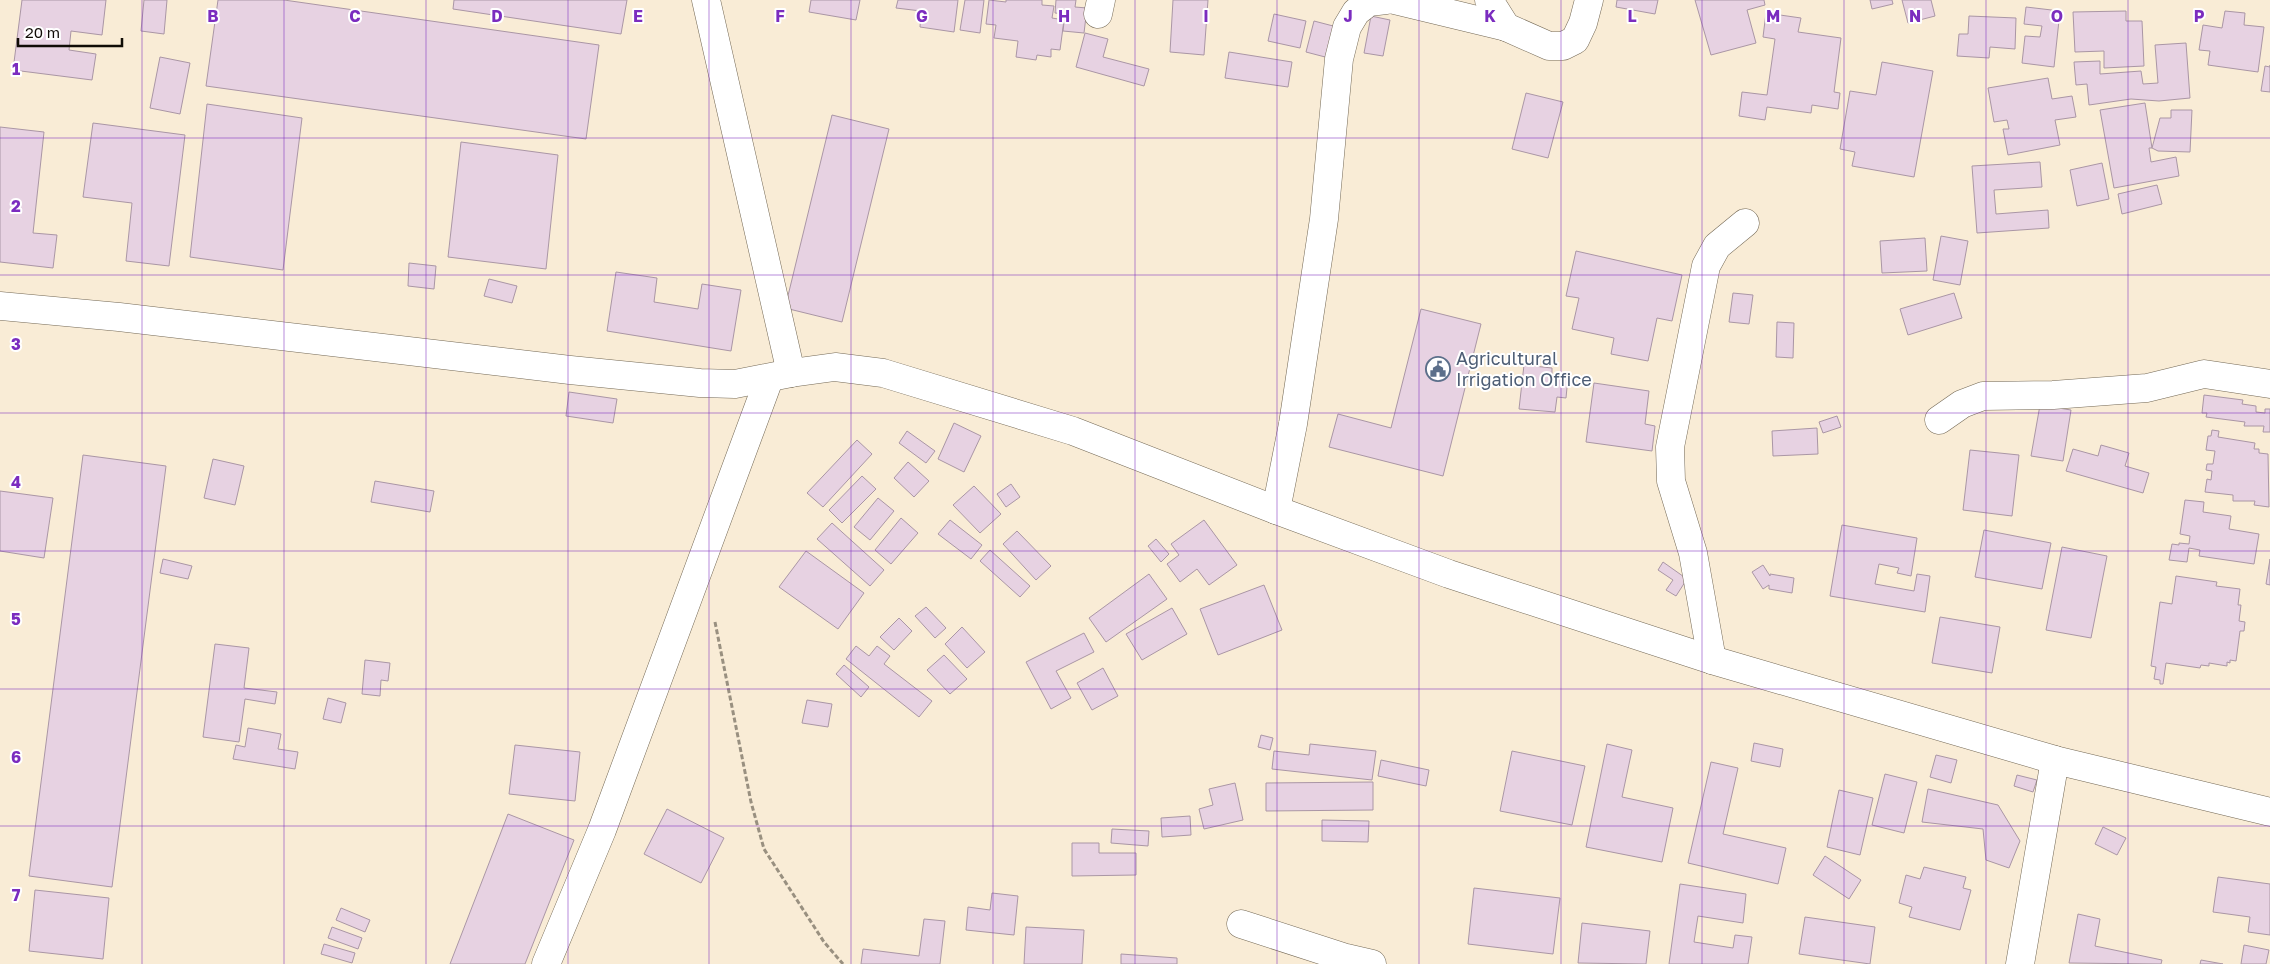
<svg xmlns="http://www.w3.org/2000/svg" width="2270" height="964" font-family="'Golos Text',sans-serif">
	<rect width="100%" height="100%" fill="#f9ecd6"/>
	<g fill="#e7d2e2" stroke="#aa96a5">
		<polygon points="22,0 106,0 102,35 71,31 69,50 96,54 92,80 13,70"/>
		<polygon points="144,0 167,0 164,34 141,31"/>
		<polygon points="218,0 284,0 599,45 586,139 206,86"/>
		<polygon points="454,0 627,0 621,34 453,9"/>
		<polygon points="811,0 860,0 856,20 809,12"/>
		<polygon points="898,0 958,0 954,32 920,27 921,11 896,8"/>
		<polygon points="965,0 984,0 980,33 960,30"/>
		<polygon points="989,0 1006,2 1006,0 1042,0 1042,5 1054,6 1052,18 1064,20 1060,50 1051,49 1051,57 1037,55 1036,60 1016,57 1018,41 994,38 996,25 986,24"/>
		<polygon points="1056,0 1076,0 1075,7 1087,8 1084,33 1063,31 1065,14 1055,13"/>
		<polygon points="1173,0 1208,0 1204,55 1170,52"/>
		<polygon points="1617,0 1658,0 1655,14 1616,7"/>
		<polygon points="1695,0 1764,0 1765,5 1747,10 1756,43 1711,55"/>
		<polygon points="1870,0 1892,0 1893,4 1872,9"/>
		<polygon points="1902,0 1931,0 1935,16 1908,23"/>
		<polygon points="2026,7 2060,11 2054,67 2022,63 2025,36 2040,37 2042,26 2024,24"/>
		<polygon points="2126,11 2126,21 2142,21 2144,66 2104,68 2104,51 2075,52 2073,12"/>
		<polygon points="2225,11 2245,13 2244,25 2264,27 2258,72 2208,65 2210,51 2199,50 2203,25 2222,28"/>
		<polygon points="1766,13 1801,18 1798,32 1841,38 1834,92 1840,93 1838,109 1812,105 1811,113 1767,107 1765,120 1739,116 1742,92 1767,95 1775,39 1763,37"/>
		<polygon points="1274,14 1306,21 1300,48 1268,41"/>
		<polygon points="1371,16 1390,20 1383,56 1364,53"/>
		<polygon points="1969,16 2016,18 2015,49 1990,47 1989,58 1957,56 1959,34 1968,34"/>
		<polygon points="1314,21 1337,27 1329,58 1306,52"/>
		<polygon points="1085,33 1108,39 1103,57 1149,69 1144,86 1076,67"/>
		<polygon points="2186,43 2190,98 2159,101 2131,99 2089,105 2087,84 2076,85 2074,62 2100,61 2100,74 2141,71 2143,84 2158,83 2155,45"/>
		<polygon points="1229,52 1292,62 1288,87 1225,78"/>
		<polygon points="160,57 190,63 180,114 150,108"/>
		<polygon points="1882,62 1933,71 1914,177 1852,166 1855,152 1840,149 1850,91 1876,95"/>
		<polygon points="2270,65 2270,92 2261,91 2265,66 2270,67"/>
		<polygon points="2048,78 2052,99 2072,96 2076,117 2055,120 2060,145 2008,155 2003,129 2009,129 2007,120 1994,122 1988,88"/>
		<polygon points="1526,93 1563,102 1548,158 1512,149"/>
		<polygon points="2145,103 2152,148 2149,148 2151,162 2176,157 2179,176 2114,188 2100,110"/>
		<polygon points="207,104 302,118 283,270 190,257"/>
		<polygon points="2171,110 2192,110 2190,152 2158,151 2152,148 2160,118 2171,118"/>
		<polygon points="832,115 889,129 842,322 785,308"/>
		<polygon points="93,123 185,135 169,266 126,261 132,203 83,197"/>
		<polygon points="0,127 44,132 33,233 57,235 53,268 0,262"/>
		<polygon points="461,142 558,155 546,269 448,257"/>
		<polygon points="2040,162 2042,187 1994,190 1996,214 2048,210 2049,228 1977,233 1972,166"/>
		<polygon points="2102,163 2109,199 2077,206 2070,170"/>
		<polygon points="2157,185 2162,204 2122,214 2118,194"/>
		<polygon points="1941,236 1968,241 1960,285 1933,280"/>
		<polygon points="1925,238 1927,271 1882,273 1880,241"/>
		<polygon points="1576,251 1682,275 1672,321 1657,318 1648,361 1611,354 1614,338 1572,329 1579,298 1566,296"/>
		<polygon points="409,263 436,266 434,289 408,286"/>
		<polygon points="616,272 657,278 654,302 698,309 702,284 741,290 731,351 607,331"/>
		<polygon points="489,279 517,286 512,303 484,296"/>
		<polygon points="1733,293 1753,295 1749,324 1729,322"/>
		<polygon points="1954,293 1962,318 1908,335 1900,309"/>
		<polygon points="1421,309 1481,324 1443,476 1329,447 1338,414 1391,428"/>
		<polygon points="1777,322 1794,323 1793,358 1776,357"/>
		<polygon points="1524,365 1552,368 1552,376 1568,377 1566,398 1557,397 1555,412 1519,409"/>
		<polygon points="1594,383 1649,391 1645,424 1655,426 1652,451 1586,442"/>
		<polygon points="569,392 617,399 613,423 566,416"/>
		<polygon points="2204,395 2243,400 2242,404 2256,406 2256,412 2265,413 2265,409 2270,409 2270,432 2263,432 2264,426 2244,426 2245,422 2206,417 2207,413 2202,413"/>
		<polygon points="2040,405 2071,410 2063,461 2031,456"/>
		<polygon points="1837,416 1841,427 1823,433 1819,422"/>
		<polygon points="954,423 981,436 964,472 938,459"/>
		<polygon points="1817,428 1818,454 1773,456 1772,431"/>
		<polygon points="2212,430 2219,431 2218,437 2255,443 2254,449 2259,449 2259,453 2268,454 2269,507 2254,505 2255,501 2233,501 2233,495 2205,492 2207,479 2211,480 2212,471 2206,470 2207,464 2213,464 2215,451 2206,450 2208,436 2211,436"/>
		<polygon points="907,431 935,451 926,463 899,443"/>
		<polygon points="857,440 872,454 823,507 807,493"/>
		<polygon points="2101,445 2129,453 2125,466 2149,473 2143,493 2066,471 2073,449 2098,456"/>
		<polygon points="1970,450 2019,455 2012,516 1963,510"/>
		<polygon points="83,455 166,466 112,887 29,876"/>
		<polygon points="213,459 244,466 235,505 204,498"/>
		<polygon points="908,462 929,481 914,497 894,478"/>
		<polygon points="862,476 876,489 842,523 829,510"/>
		<polygon points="375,481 434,491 430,512 371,502"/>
		<polygon points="1011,484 1020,497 1006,507 997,494"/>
		<polygon points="974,486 1001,514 980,533 953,505"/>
		<polygon points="0,491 53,498 44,558 0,551"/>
		<polygon points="878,498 894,511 870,540 854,527"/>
		<polygon points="2185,500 2204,502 2203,512 2231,516 2229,529 2259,534 2254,564 2199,556 2200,550 2189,548 2187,562 2169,560 2172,544 2179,545 2179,543 2189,544 2190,536 2180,534"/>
		<polygon points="901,518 918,533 891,564 875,550"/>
		<polygon points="950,520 982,545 971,559 938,534"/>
		<polygon points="1204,520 1237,565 1209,585 1197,569 1180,582 1167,564 1179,555 1171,544"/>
		<polygon points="832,523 884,570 870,586 817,539"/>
		<polygon points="1842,525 1917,538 1911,576 1897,573 1899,568 1879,564 1875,584 1914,591 1917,574 1930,576 1925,612 1830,596"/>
		<polygon points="1984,530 2051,543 2042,589 1975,577"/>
		<polygon points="1017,531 1051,566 1036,580 1003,544"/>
		<polygon points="1156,539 1169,554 1161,562 1148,546"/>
		<polygon points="2062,547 2107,556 2091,638 2046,630"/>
		<polygon points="990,550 1030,586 1020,597 980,561"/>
		<polygon points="806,551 864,593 838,629 779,587"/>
		<polygon points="163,559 192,566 188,579 160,573"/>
		<polygon points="2270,559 2270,585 2266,584"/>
		<polygon points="1663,562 1687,579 1676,596 1666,590 1673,580 1658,570"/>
		<polygon points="1763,565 1770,576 1770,574 1794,578 1792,593 1769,589 1769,585 1763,589 1752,572"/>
		<polygon points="1149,574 1167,599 1106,642 1089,618"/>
		<polygon points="2176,576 2217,582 2216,586 2240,589 2238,605 2241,605 2239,621 2245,622 2244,631 2240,631 2236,661 2230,660 2230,663 2227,662 2227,666 2209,663 2209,666 2201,665 2200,668 2166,663 2163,684 2160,684 2160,680 2154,679 2156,667 2151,666 2160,602 2172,604"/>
		<polygon points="1264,585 1282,630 1218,655 1200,609"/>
		<polygon points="926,607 946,628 935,638 915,616"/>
		<polygon points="1172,608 1187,634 1142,660 1126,634"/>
		<polygon points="1940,617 2000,627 1992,673 1932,663"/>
		<polygon points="899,618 912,631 894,650 880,637"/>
		<polygon points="962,627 985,652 967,668 945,644"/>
		<polygon points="1084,633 1094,652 1056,671 1071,698 1051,709 1026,662"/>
		<polygon points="215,644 249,648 244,688 277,692 275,704 245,699 239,742 203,737"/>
		<polygon points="856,646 869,656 877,646 890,656 884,664 932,701 919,717 846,659"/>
		<polygon points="944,655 967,679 950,694 927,670"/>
		<polygon points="365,660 390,663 388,681 381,680 380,696 362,694"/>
		<polygon points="844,665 869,687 861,697 836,674"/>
		<polygon points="1103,668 1118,696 1092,710 1077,683"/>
		<polygon points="328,698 346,703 341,723 323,719"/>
		<polygon points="807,700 832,704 828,727 802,723"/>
		<polygon points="248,728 281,734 278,749 298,752 295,769 233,759 236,745 245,747"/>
		<polygon points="1261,735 1273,738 1270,750 1258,747"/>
		<polygon points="1754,743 1783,749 1780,767 1751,761"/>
		<polygon points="1310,744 1376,751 1372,780 1272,769 1274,751 1309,755"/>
		<polygon points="1607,744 1632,750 1622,797 1673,808 1662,862 1586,847"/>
		<polygon points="515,745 580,752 575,801 509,794"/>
		<polygon points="1512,751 1585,766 1572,825 1500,811"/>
		<polygon points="1936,755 1957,760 1951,783 1930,777"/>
		<polygon points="1381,760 1429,770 1426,786 1378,776"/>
		<polygon points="1711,762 1738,768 1723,834 1786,848 1778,884 1688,863"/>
		<polygon points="1885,774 1917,782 1904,833 1872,825"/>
		<polygon points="2017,775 2037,780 2033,792 2014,786"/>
		<polygon points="1373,782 1373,810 1266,811 1266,783"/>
		<polygon points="1235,783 1243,820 1204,829 1199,809 1213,805 1209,789"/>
		<polygon points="1928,789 1998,805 2020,841 2009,868 1986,860 1983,829 1922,822"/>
		<polygon points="1839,790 1873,798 1860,855 1827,847"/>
		<polygon points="667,809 724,838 701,883 644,854"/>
		<polygon points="508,814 574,840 525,964 450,964"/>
		<polygon points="1190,816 1191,835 1162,837 1161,818"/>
		<polygon points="1322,820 1369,821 1368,842 1322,841"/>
		<polygon points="2103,827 2126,838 2117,855 2095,844"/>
		<polygon points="1112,829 1149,831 1148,846 1111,843"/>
		<polygon points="1072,843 1099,843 1099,853 1136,853 1136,875 1072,876"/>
		<polygon points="1825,856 1861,880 1849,899 1813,875"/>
		<polygon points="1924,867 1966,877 1963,888 1971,890 1960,930 1909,917 1912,907 1899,903 1906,875 1920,879"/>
		<polygon points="2218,877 2270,884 2270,935 2248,932 2250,917 2213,912"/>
		<polygon points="1680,884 1746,894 1743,923 1698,916 1694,942 1733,948 1735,935 1752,937 1748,964 1669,964"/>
		<polygon points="1474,888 1560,898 1553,954 1468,944"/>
		<polygon points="35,890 109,898 103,959 29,951"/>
		<polygon points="992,893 1018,896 1014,935 966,930 968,907 990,910"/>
		<polygon points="341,908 370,920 365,932 336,920"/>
		<polygon points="2078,914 2100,919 2095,946 2162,960 2161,964 2069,963"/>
		<polygon points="1805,917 1875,927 1870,964 1799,954"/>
		<polygon points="924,919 945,921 940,964 861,964 863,949 919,956"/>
		<polygon points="1582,923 1650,931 1646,964 1578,963"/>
		<polygon points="332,927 362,938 358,949 328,938"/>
		<polygon points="1026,927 1084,930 1082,964 1024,964"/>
		<polygon points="324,944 355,953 352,963 321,954"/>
		<polygon points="2244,945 2269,950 2266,964 2241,964"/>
		<polygon points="1121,954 1177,958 1177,964 1121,964"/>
		<polygon points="2201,960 2223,964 2200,964"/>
	</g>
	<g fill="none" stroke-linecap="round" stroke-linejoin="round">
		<defs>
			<g id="minor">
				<polyline points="706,0 791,373"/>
				<polyline points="1394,0 1506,27 1549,46 1563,46 1575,40 1583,23 1589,0"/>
				<polyline points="1489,0 1506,27"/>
				<polyline points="1098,14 1101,0"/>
				<polyline points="0,306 119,317 570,370 700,383 735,384 791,373 835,367 883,373 1073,431 1276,510 1449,574 1712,660 2055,760 2270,812"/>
				<polyline points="1939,420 1962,404 1983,396 2053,395 2147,388 2204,374 2270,384"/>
				<polyline points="1276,510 1293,424 1324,219 1339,59 1347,27 1356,12 1369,2 1386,0"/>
				<polyline points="1712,660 1693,553 1671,481 1670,447 1706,266 1717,246 1745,223"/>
				<polyline points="1241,924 1346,958 1372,964"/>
				<polyline points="546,964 602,830 769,379"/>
				<polyline points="2020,964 2055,760"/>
			</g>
		</defs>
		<use href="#minor" stroke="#746956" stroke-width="29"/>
		<polyline stroke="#999080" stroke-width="3" stroke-dasharray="5 2.5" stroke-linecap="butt" points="715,622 751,802 764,849 824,942 843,964"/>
		<use href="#minor" stroke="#fff" stroke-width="28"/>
	</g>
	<path fill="none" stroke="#7b2cbf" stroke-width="1" stroke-opacity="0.55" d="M142,0V964M284,0V964M426,0V964M568,0V964M709,0V964M851,0V964M993,0V964M1135,0V964M1277,0V964M1419,0V964M1561,0V964M1702,0V964M1844,0V964M1986,0V964M2128,0V964M0,138H2270M0,275H2270M0,413H2270M0,551H2270M0,689H2270M0,826H2270"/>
	<defs>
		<symbol id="civic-ring" viewBox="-11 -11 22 22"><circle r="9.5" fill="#fff" stroke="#5c6f8a" stroke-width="1.5"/><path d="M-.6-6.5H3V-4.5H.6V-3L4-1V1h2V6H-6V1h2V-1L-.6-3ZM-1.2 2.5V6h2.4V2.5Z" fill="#5c6f8a"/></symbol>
	</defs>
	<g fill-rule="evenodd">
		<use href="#civic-ring" x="1424" y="355" width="28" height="28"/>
	</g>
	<g text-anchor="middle" stroke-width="4" stroke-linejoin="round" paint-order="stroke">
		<g font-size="18" fill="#4e5e75" stroke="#fff" text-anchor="start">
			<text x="1456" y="365">Agricultural<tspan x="1456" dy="21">Irrigation Office</tspan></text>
		</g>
	</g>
	<g font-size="16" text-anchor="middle" font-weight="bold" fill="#7b2cbf" stroke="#fff" stroke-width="4" stroke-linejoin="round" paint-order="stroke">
		<text x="213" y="22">B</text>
		<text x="355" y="22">C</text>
		<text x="497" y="22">D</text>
		<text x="638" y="22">E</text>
		<text x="780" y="22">F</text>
		<text x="922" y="22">G</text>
		<text x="1064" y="22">H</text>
		<text x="1206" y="22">I</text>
		<text x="1348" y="22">J</text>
		<text x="1490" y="22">K</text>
		<text x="1632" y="22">L</text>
		<text x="1773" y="22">M</text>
		<text x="1915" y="22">N</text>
		<text x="2057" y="22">O</text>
		<text x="2199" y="22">P</text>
		<text x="16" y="75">1</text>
		<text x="16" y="212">2</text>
		<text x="16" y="350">3</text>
		<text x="16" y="488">4</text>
		<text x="16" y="625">5</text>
		<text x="16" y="763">6</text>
		<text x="16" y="901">7</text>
	</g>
	<path d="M18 38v8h104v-8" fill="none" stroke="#100c06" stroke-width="2.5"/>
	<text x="25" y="38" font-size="15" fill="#100c06" stroke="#ffffff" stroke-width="4" paint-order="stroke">20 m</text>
</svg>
